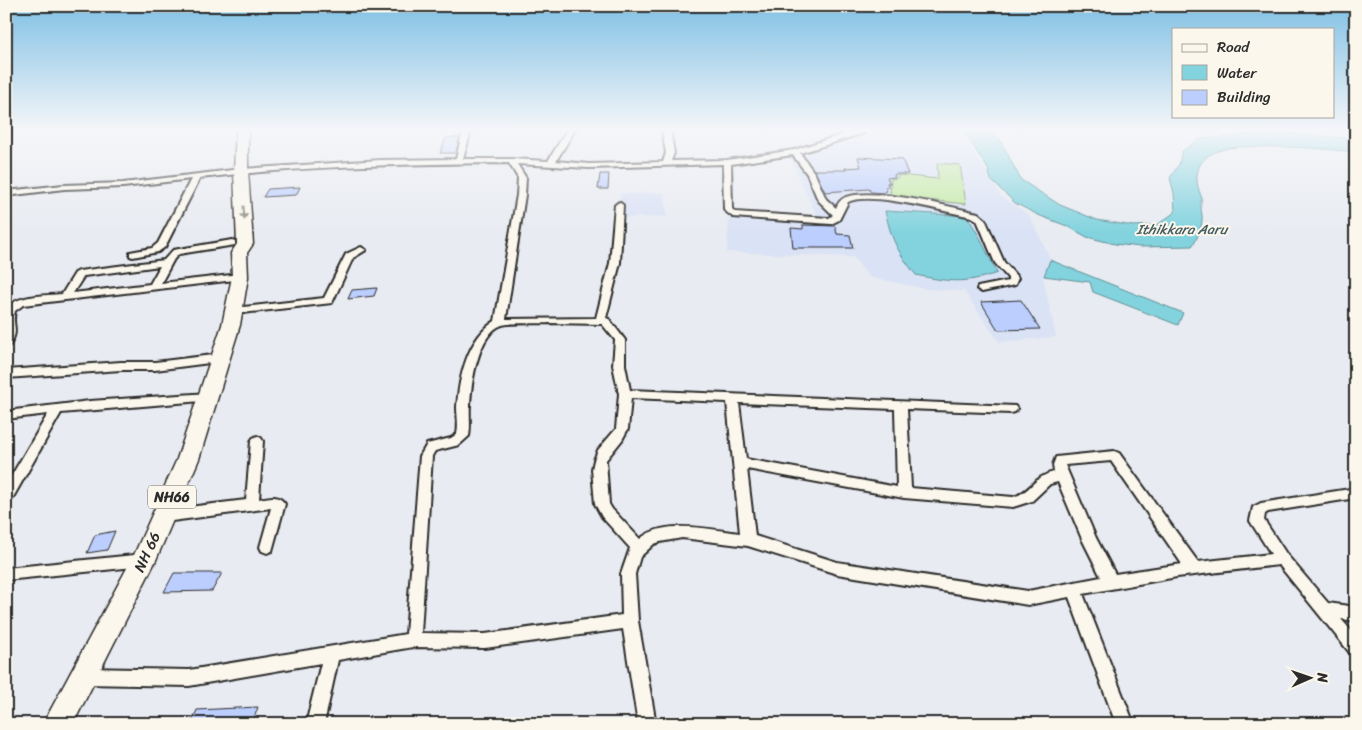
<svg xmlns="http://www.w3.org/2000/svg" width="1362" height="730" font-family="Sriracha,sans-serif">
	<rect width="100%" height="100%" fill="#e8ebf1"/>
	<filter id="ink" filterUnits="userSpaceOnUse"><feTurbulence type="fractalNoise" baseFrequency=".02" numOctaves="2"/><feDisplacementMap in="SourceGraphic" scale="10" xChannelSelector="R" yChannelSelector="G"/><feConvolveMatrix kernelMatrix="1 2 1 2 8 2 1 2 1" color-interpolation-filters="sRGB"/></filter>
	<g filter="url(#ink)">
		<g fill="#dae2f5">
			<polygon points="895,130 960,130 1001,196 1029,215 1052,263 1043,278 1056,337 999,342 964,291 926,289 869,277 853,257 727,252 729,218 815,222 818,218 789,157"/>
			<polygon points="664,193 667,216 621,218 620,194"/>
		</g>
		<polygon fill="#c4eaa4" stroke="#788a68" points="937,163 960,165 966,204 890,196 891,179 897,178 899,175 938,179"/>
		<g fill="#83d3de" stroke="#609096">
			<path d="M963,130H988L999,138L1021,180L1060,205L1097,220L1133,226L1157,225L1175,212L1174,193L1170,178L1179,164L1182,151L1200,139L1243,135L1296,134L1356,139V152C1324,149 1292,146 1259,147C1246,147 1233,146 1221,150C1196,157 1192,177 1202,198C1200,205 1201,208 1202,215C1203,225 1198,238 1192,246L1140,247L1115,244L1087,237L1067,226L1038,215L1015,203L991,180L988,169Z"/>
			<path d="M885,211L967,216L979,236L997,273C965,284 949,282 916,275C897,251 892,241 885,211Z"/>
			<polygon points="1050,260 1183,313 1178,325 1093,292 1090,282 1044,276"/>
		</g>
		<g fill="#bbcefe" stroke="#2b2b2b">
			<polygon points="459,137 456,153 440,153 446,138"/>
			<polygon points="858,157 902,159 908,174 896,174 894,175 895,177 887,178 890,183 887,183 889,187 885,187 887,191 884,192 884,193 871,192 869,189 825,192 814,170 846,170 845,168 861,167"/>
			<polygon points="600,174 609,174 608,189 598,189"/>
			<polygon points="300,187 296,195 263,197 268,189"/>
			<polygon points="803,225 835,226 837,234 850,235 853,248 793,248 791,228 803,229"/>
			<polygon points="377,288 374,296 348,299 352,290"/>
			<polygon points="1021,300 1040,329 998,330 981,302"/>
			<polygon points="115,531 107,550 87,553 95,535"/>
			<polygon points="174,573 222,573 212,591 164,592"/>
			<polygon points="258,707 252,724 191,724 197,710"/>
		</g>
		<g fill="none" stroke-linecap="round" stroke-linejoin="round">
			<defs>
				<g id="minor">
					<path d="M463,130H471L463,159H512L548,161L567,130H575L556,161L589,164L663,162L666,153L662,130H670L674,153L671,161L727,160L794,150L857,130H864V133L800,153L815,174L826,199L836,208C838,203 841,199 846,197C874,187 948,206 978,213L985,219L1004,262L1018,278L1015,285L982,292L977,289L978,287L1008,281V278L995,263L977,220L972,217C946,212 870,191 848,202L839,220L831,224L733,217L724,210L723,164L589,168L517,164L526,178L525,195L506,319L596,318L610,263L615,205L619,202L623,205L620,263L606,318L609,319L625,340V365L630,390L1015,406L1017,409L1015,412L1011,413L907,409L911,488L1013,497C1030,493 1034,476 1054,472L1053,465L1056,457L1114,451L1119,453L1198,562L1271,554L1250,521L1253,507L1261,503L1356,488V498L1268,512L1265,514L1264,520L1287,555L1328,603L1356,607V621L1341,619L1356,636V655L1350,653L1279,565L1177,577L1083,594L1134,724H1116L1069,597L1028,605L837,574L748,546L682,538L660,542L654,544L640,557L635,574L638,621L656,724H638L623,629L485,648L413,647L338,660L324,724H306L321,663L189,686L84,684L78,682L76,676L78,670L84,668L189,670L406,634L420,456L427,444L451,438L457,434C459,425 457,416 457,407C459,376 468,338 495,321L517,195L518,178L509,163C406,164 303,166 200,178L165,247L158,252L133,257L130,256V252L152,248L158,243L191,179L123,187L64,189L6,196V191L64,185L123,183L241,169L381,160L456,159ZM793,155L807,174L818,200L833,215L829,218L735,212L732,209L731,164ZM549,323L602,324L615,340L613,365L619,394L616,429L598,450L594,460L592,469L595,504L602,517L630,548L621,574L622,615L485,634L421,633L432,456L435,451L459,445L469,436C471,426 469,415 470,405C471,384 478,333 502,325C512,322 538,324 549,323ZM631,398L727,402L740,533C712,530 664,518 640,539L612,509L609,504L606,460L622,440L628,429ZM739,403L895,409L897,487L746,459ZM1111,461L1182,564L1115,574L1096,538L1065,465ZM747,469L904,498L1013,507L1032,501L1050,484L1058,482L1082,539L1101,577L1028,591L837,562L755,536Z"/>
					<path d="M232,240L235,241V245L179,254L174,259L161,283L240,274L245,277L243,279L23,305L15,311C11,327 20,328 10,345L6,346V309C17,294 45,296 62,294L75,273L79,271L164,260L173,250ZM160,266L150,284L73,293L84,276Z"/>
					<polygon points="361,247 366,250 353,258 332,303 234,314 229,311 234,308 324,298 346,254"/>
					<polygon points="221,354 227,358 225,361 155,370 121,370 6,378 6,370 121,362 155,362"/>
					<polygon points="209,393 213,394 215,397 213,400 61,413 11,501 6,502 6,485 48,414 6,419 6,411 90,401"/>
					<path d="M257,436L261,438L263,441L259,499C269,497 279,494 285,504L272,551L267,553L262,551L260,547L271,508L164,522L159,520L157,516L159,512L164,510L246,500L251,441L253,438Z"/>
					<polygon points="144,554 149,556 151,560 149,564 144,566 6,580 6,568"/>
				</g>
				<polygon id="trunk" points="236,130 248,130 248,171 253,244 247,253 248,277 240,325 199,459 156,560 73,724 43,724 134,555 177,459 222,325 232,277 231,253 237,244 234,171"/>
			</defs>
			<use href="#minor" stroke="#2b2b2b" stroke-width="4"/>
			<use href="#trunk" stroke="#2b2b2b" stroke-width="3"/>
			<use href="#minor" fill="#fbf7ec" fill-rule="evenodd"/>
			<use href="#trunk" fill="#fbf7ec" fill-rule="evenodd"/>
		</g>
		<defs><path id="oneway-solid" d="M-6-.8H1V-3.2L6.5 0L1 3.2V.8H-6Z" transform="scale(1.25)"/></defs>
		<use fill="#93918c" href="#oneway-solid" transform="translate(244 213) rotate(86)"/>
	</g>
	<linearGradient id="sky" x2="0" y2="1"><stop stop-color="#7fc0e4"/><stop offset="0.56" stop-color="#f5f6f9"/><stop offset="1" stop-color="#f5f6f9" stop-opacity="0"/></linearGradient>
	<rect width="1362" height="232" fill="url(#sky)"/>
	<g text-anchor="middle" stroke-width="4" stroke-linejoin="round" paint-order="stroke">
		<g font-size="14" font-style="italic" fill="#455d61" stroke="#fbf7ec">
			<text x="1182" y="234">Ithikkara Aaru</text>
		</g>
		<rect fill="#fbf7ec" stroke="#696865" stroke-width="1" x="148" y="485.5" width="48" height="23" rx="4"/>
		<g font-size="14" font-weight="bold" fill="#2b2b2b">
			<text x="172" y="502">NH66</text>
		</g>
		<g font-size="15" fill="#2b2b2b" stroke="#fbf7ec">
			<text transform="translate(147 552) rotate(-65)" y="5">NH 66</text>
		</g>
	</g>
	<rect width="1362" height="730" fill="none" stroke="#fbf7ec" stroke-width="25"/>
	<rect x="12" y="12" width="1337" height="705" fill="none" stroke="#2b2b2b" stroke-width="2" filter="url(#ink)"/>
	<rect x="1172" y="28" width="162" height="90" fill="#fbf7ec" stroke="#a8a59f"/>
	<rect x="1182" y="44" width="25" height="8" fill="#fbf7ec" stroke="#a8a59f"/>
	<text x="1217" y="52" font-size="15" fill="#2b2b2b">Road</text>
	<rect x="1182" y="65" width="25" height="15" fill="#83d3de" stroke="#a8a59f"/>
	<text x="1217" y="78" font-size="15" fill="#2b2b2b">Water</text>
	<rect x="1182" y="90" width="25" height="15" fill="#bbcefe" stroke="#a8a59f"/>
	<text x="1217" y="102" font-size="15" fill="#2b2b2b">Building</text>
	<g transform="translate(1310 678) rotate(88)" stroke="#fbf7ec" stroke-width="4" paint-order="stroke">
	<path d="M0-4L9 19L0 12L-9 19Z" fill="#2b2b2b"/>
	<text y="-8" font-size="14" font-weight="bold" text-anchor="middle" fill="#2b2b2b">N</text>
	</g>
</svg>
